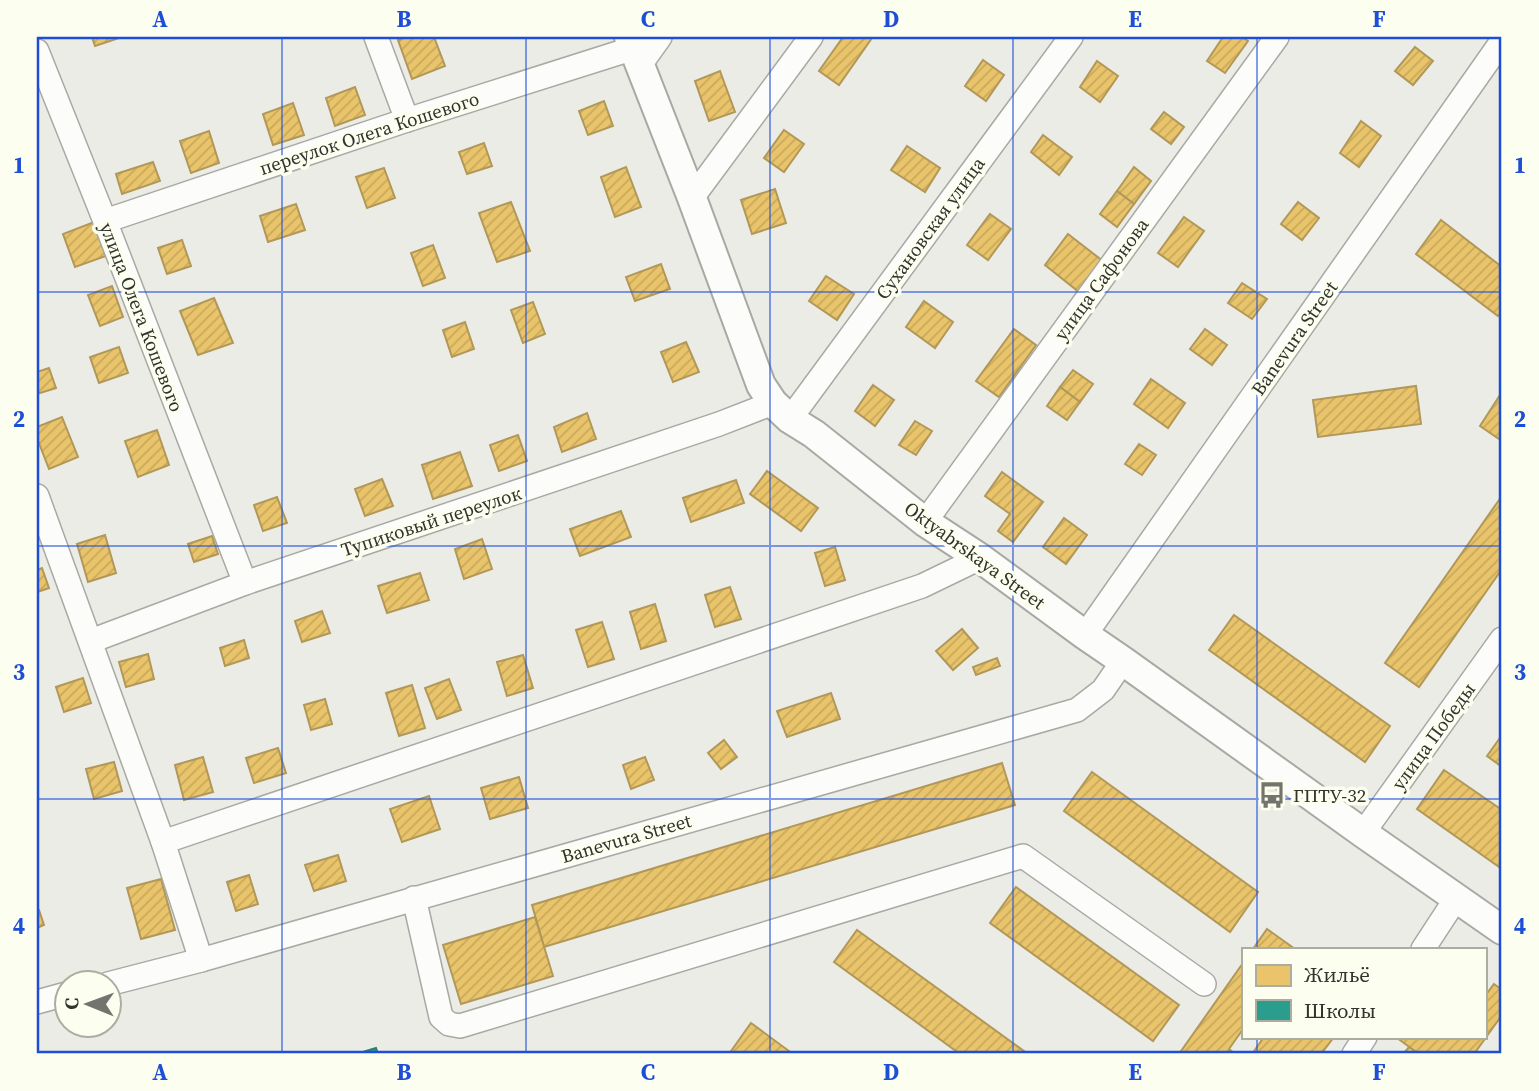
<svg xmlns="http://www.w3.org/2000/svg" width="1539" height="1091" font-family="'Source Serif 4',serif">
	<defs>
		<pattern id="homes-hatch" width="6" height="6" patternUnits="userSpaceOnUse" patternTransform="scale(1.75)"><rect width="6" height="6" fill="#e9c46a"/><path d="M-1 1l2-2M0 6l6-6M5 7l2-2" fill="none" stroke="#c8a95c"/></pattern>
		<pattern id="schools-hatch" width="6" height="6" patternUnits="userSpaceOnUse" patternTransform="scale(1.75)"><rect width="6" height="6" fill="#2a9d8f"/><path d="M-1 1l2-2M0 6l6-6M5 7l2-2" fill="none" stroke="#258175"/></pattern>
	</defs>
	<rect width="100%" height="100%" fill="#ecece6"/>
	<g fill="url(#homes-hatch)" stroke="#b29858" stroke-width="2">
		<polygon points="92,37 119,37 119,38 95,46"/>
		<polygon points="405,37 434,37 445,66 412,79 398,40"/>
		<polygon points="843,37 872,38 839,85 819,71"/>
		<polygon points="1223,37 1242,37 1248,41 1225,73 1207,61"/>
		<polygon points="1415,47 1433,61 1413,85 1395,71"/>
		<polygon points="983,60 1004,75 986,101 965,86"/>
		<polygon points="1097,61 1118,76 1100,102 1080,87"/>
		<polygon points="720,71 735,112 709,121 695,81"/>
		<polygon points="355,87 365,115 335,126 326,98"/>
		<polygon points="604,101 613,126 588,135 579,111"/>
		<polygon points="293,103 304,135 273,145 263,114"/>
		<polygon points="1164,112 1184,127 1171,144 1151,129"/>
		<polygon points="1361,121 1381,136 1359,167 1340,153"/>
		<polygon points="784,130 804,144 784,172 764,158"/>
		<polygon points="209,131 219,163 191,173 180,141"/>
		<polygon points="1043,135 1072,157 1059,175 1031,152"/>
		<polygon points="484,143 492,166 467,174 459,152"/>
		<polygon points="907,146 940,168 925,192 891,170"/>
		<polygon points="153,162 160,181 122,194 116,174"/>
		<polygon points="626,167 641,207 615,217 601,177"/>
		<polygon points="1134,167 1151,181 1134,204 1117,191"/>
		<polygon points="384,168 395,198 367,208 356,177"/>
		<polygon points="775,189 786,223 752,234 741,200"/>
		<polygon points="1117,191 1134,204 1117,227 1100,214"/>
		<polygon points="511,202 530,251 497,262 479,213"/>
		<polygon points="1298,202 1319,218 1302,240 1281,224"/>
		<polygon points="296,204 305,230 268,242 260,216"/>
		<polygon points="990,214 1011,229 988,260 967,245"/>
		<polygon points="1184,217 1204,231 1178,267 1158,253"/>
		<polygon points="1441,220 1502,267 1502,311 1498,316 1416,254"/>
		<polygon points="94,222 106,256 75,267 63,234"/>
		<polygon points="1068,234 1108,265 1084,296 1045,265"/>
		<polygon points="182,240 191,266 167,274 158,248"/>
		<polygon points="433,245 445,278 423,286 411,253"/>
		<polygon points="661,264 670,289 635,301 626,277"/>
		<polygon points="826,276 854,294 837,320 809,301"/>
		<polygon points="1242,283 1267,299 1252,319 1228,303"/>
		<polygon points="112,286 123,317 100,326 88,295"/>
		<polygon points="214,298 233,343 198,355 180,311"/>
		<polygon points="924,301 953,322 935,348 906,327"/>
		<polygon points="533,302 545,334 523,343 511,310"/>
		<polygon points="465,322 474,349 452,357 443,330"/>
		<polygon points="1014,329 1036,345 999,397 976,381"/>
		<polygon points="1205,329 1227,345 1212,365 1190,349"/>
		<polygon points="686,342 699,372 673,382 661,352"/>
		<polygon points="119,347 128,373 99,383 90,357"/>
		<polygon points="49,368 56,388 37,394 37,372"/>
		<polygon points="1073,370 1093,384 1080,402 1060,387"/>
		<polygon points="1151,379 1185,403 1168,428 1134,404"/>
		<polygon points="873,385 894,400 875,426 855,411"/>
		<polygon points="1416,386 1421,424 1318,437 1313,400"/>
		<polygon points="1060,387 1080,402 1067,420 1047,406"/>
		<polygon points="1502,392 1502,441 1480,426"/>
		<polygon points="587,413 596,439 562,452 554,427"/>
		<polygon points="62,417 78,457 49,469 37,438 37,427"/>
		<polygon points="915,421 932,431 916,455 899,445"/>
		<polygon points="157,430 169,465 138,477 125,441"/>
		<polygon points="518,435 527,461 499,471 490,445"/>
		<polygon points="1139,444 1156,455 1142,475 1125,464"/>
		<polygon points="460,452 472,486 433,499 422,465"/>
		<polygon points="767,471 818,508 801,531 750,494"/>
		<polygon points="1002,472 1043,502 1013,542 998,531 1010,514 985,496"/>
		<polygon points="382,479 393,506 365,516 355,489"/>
		<polygon points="736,480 744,503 691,522 683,498"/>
		<polygon points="277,497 287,523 263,531 254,505"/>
		<polygon points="1499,500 1502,502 1502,569 1419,687 1385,663"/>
		<polygon points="621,511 631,537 580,556 570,529"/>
		<polygon points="1064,518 1087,535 1066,564 1043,547"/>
		<polygon points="105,535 116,573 88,582 77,544"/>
		<polygon points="212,536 218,554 194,562 188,544"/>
		<polygon points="482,539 492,569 464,579 455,549"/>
		<polygon points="835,547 845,580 825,586 815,553"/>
		<polygon points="42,568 49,588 37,592 37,570"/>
		<polygon points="420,573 429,600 387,613 378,586"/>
		<polygon points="730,587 741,619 715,627 705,595"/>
		<polygon points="655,604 666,641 641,649 630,612"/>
		<polygon points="322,611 330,633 302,642 295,621"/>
		<polygon points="1234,615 1390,726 1365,762 1209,650"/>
		<polygon points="602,622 614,659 588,667 576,630"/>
		<polygon points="962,629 978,648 953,670 936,651"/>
		<polygon points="244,640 249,658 225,666 220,648"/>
		<polygon points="148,654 154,679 126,687 119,662"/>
		<polygon points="523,655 533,688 507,696 497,662"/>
		<polygon points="997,658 1000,666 976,675 973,667"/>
		<polygon points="83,678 91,703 64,712 56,687"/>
		<polygon points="449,679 461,710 437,719 425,688"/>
		<polygon points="412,685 425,728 399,736 386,693"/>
		<polygon points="831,693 840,719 787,737 777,711"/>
		<polygon points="325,699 332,724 311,730 304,705"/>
		<polygon points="1502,735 1502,767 1487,756"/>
		<polygon points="724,740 737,757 721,769 708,753"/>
		<polygon points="278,748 286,773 254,783 246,758"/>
		<polygon points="203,757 213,792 184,800 175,765"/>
		<polygon points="645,757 654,780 631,789 623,765"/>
		<polygon points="114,762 122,791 94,799 86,769"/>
		<polygon points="1002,763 1015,805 544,947 532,905"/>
		<polygon points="1444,770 1502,810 1502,869 1417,809"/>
		<polygon points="1092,772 1258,892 1230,932 1064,811"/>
		<polygon points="519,777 528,808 490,819 481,788"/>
		<polygon points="429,796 440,829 402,842 390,809"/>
		<polygon points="338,855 346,881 314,891 305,865"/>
		<polygon points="249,875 258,904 236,911 227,882"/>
		<polygon points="161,879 175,930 141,939 127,888"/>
		<polygon points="1016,887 1179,1005 1153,1041 990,923"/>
		<polygon points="37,910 39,910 44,925 37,928"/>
		<polygon points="535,917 553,976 461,1004 443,945"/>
		<polygon points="1267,929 1295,949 1253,949"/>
		<polygon points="857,930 1028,1054 960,1054 834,962"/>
		<polygon points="1243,963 1243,1029 1229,1049 1235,1054 1179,1054"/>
		<polygon points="1494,984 1502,990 1502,1015 1474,1054 1419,1054 1397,1038 1398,1037 1485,1037 1485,996"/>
		<polygon points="751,1023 793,1054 729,1054"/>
		<polygon points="1264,1037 1334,1037 1321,1054 1252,1054"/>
		<polygon points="1409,1047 1419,1054 1403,1054"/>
	</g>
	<polygon fill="url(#schools-hatch)" stroke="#2c7d72" stroke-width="2" points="376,1048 378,1054 356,1054"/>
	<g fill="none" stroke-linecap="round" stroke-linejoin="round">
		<defs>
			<g id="minor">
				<polyline points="376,37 407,120"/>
				<polyline points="37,51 105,221 245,583"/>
				<polyline points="640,65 660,37"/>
				<polyline points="692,198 811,37"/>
				<polyline points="105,221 407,120 634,48"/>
				<polyline points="790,419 1071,37"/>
				<polyline points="37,496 163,842 922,586 980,558"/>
				<polyline points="925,522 1277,37"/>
				<polyline points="1085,635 1502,41"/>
				<polyline points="91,641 245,583 719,424 773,403"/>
				<polyline points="1363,833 1502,639"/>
				<polyline points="163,842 201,960"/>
				<polyline points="414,898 441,1017 449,1024 460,1026 1023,856 1204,984"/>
				<polyline points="1423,949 1457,897"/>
				<polyline points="108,984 201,960 1077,710 1103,690 1123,661"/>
				<polyline points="37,1002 66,994"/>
				<polyline points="1354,1054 1365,1037"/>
			</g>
			<polyline id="major" points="629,37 692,198 761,385 773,403 790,419 814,434 925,522 980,558 1085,635 1123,661 1363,833 1502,930"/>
		</defs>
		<use href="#minor" stroke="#a9a9a4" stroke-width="26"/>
		<use href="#major" stroke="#a9a9a4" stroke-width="32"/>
		<use href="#minor" stroke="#fcfcfb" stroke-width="23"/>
		<use href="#major" stroke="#fcfcfb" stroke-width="28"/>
	</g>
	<path fill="none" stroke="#1d4ed8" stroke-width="2" stroke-opacity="0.55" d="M282,37V1054M526,37V1054M770,37V1054M1013,37V1054M1257,37V949M37,292H1502M37,546H1502M37,799H1502M1257,1037V1054"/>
	<defs>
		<symbol id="bus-bare" viewBox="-9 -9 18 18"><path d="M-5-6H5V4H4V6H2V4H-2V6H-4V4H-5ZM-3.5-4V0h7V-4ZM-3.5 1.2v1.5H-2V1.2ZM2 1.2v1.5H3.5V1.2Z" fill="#73746e" stroke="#fcfeef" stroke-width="2.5" paint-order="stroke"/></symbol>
	</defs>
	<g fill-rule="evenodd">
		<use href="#bus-bare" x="1253" y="776" width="38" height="38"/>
	</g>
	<g text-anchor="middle" stroke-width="7" stroke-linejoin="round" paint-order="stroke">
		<g font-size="19" fill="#32332d" stroke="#fcfeef">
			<text transform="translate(369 133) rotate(-18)" y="7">переулок Олега Кошевого</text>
			<text transform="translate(930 228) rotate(-54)" y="7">Сухановская улица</text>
			<text transform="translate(1101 279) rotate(-54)" y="7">улица Сафонова</text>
			<text transform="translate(142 317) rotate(69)" y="7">улица Олега Кошевого</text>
			<text transform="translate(1294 338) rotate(-55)" y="7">Banevura Street</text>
			<text transform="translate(431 521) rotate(-18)" y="7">Тупиковый переулок</text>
			<text transform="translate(975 555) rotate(36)" y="7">Oktyabrskaya Street</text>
			<text transform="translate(1433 736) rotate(-54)" y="7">улица Победы</text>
			<text transform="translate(626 838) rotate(-16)" y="7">Banevura Street</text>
		</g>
		<g font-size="19" fill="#32332d" stroke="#fcfeef" text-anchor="start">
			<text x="1293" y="802">ГПТУ-32</text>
		</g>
	</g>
	<rect width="1539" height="1091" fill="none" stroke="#fcfeef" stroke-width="77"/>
	<rect x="1242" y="948" width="245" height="91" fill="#fcfeef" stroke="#abada1" stroke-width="2"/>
	<rect x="1256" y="965" width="35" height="21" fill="#e9c46a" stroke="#abada1" stroke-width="2"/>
	<text x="1304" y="982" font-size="21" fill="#32332d">Жильё</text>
	<rect x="1256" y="1000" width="35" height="21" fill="#2a9d8f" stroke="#abada1" stroke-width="2"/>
	<text x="1304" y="1018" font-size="21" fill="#32332d">Школы</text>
	<g transform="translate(88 1004) rotate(271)"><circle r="33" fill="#fcfeef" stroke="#abada1" stroke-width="2"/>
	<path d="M0-5L12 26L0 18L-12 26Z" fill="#73746e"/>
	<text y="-10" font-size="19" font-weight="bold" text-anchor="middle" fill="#32332d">С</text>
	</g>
	<rect x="38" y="38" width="1462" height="1014" fill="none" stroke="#1d4ed8" stroke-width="2.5"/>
	<g font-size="23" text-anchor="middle" font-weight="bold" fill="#1d4ed8">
		<text x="160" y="27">A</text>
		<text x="404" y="27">B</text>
		<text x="648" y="27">C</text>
		<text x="891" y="27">D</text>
		<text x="1135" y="27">E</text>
		<text x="1379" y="27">F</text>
		<text x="19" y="173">1</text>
		<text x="1520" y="173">1</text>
		<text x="19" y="427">2</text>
		<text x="1520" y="427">2</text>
		<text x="19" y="680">3</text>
		<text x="1520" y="680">3</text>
		<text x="19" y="934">4</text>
		<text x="1520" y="934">4</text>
		<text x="160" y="1080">A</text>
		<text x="404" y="1080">B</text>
		<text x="648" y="1080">C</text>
		<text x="891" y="1080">D</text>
		<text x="1135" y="1080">E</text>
		<text x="1379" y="1080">F</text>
	</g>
</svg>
